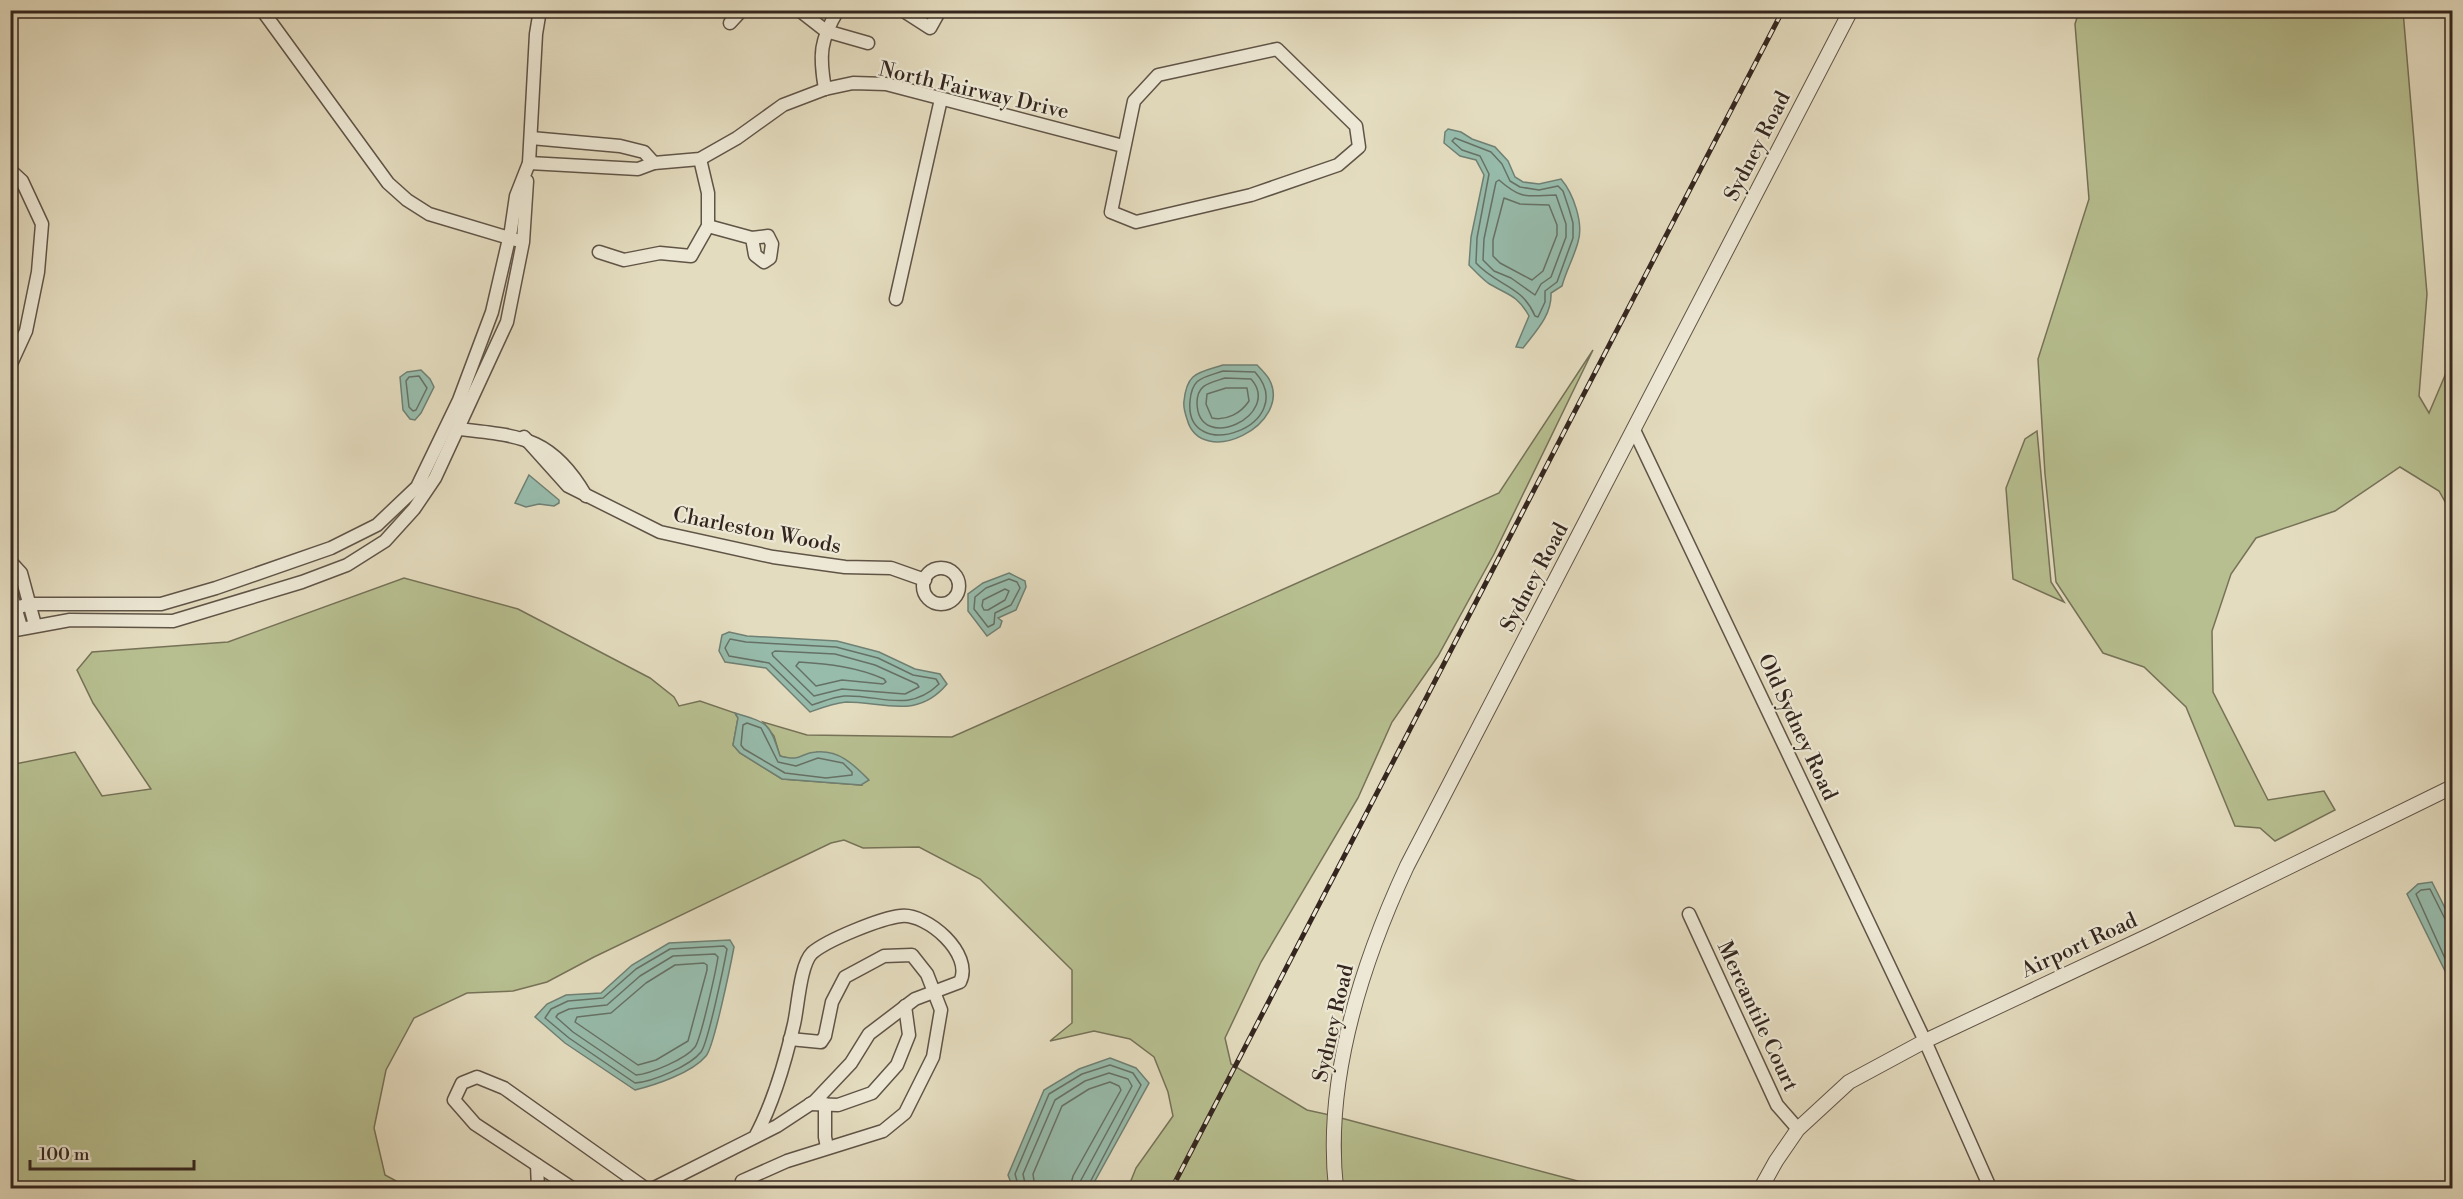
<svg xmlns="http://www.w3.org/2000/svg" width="2463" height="1199" font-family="'Libre Bodoni',serif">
	<rect width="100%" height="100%" fill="#e4dcbf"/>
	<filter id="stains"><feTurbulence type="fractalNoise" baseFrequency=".00333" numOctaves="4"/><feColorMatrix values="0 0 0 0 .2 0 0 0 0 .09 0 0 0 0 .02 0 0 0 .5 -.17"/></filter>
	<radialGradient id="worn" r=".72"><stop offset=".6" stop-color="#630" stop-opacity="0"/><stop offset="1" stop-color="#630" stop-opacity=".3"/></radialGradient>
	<g fill="#b7bf90" stroke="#767258" stroke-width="1.5">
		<polygon points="2079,11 2403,11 2427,294 2419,396 2429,413 2452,359 2452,514 2439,491 2400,467 2335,511 2256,538 2231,574 2212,631 2213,692 2268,800 2324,791 2335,810 2275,841 2260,828 2235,826 2186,707 2144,667 2103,653 2056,582 2045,474 2038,359 2089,199 2075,24"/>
		<polygon points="1593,350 1494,554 1438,656 1392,722 1358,798 1261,962 1225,1038 1231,1064 1307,1110 1330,1115 1330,1188 1128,1188 1136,1168 1173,1116 1168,1092 1154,1057 1130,1039 1094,1031 1050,1041 1072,1023 1072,970 980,879 919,847 863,848 844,840 831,843 594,957 547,982 513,991 467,993 414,1018 386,1070 374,1128 385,1175 409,1188 11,1188 10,765 75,752 102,796 151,789 93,703 77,670 92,652 228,642 404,578 518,609 650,678 674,697 679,706 700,701 735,713 738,718 733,745 740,753 782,779 861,785 817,752 795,760 780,756 774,736 763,722 807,735 952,737 1499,493"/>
		<polygon points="2037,431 2051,582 2064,602 2013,579 2006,488 2025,439"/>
		<polygon points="1341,1118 1604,1188 1341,1188"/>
	</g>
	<g fill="#97bcac" stroke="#6f8074" stroke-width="1.5">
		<path d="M1448,129L1461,132L1472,139L1495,147L1508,161L1515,177L1523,182L1539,184L1561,179C1573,193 1584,223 1578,242C1574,257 1566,271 1562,286L1551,293C1552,315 1536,331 1523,348L1516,347L1529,316C1517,294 1507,295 1488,283C1481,278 1475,271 1469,265L1471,237L1484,175L1476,160L1460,156L1444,143L1445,132Z"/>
		<path d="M1223,365H1257C1261,369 1266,374 1269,379C1294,424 1201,471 1187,419C1185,413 1183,407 1184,401C1187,372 1198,373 1223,365Z"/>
		<polygon points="421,370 430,379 434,387 421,413 415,420 410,419 403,410 400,377 407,372"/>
		<polygon points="529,475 559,500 559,503 554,506 539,504 526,507 515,503"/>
		<polygon points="1009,573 1025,581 1026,587 1016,610 998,618 1002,621 1000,627 987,636 968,611 968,594 983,583"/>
		<path d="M729,632L747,636L837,641L879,652L915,669L940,674L947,684C917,720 884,702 846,702C834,703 821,708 810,712L766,668L725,662L719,651L722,635Z"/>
		<path d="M735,713C768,723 769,722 780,756C803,762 799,753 816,752C840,750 854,765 869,780L861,785L782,779L740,753L733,745L738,718Z"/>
		<polygon points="2432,882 2452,922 2452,982 2451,983 2407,894 2418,884"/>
		<path d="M730,940L734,947C731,963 714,1047 706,1056C692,1073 655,1085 635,1090L565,1043L535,1017L547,1004L566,995L601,993L632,965L669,943Z"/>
		<polygon points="1110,1058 1136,1068 1149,1083 1091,1188 1013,1188 1008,1175 1044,1090 1079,1069"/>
	</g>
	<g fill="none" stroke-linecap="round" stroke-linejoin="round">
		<g stroke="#667166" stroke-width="1.5">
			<path d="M1455,138L1491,152L1502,164L1510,181L1520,187L1539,190L1558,186L1563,191L1569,209L1573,223V238L1557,282L1545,291V302L1538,317L1535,316C1522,285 1497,286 1476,263L1477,238L1489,174L1480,156L1462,150L1452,141Z"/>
			<path d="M1499,180C1522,200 1526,196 1556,195L1566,224V237L1551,277L1541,284L1535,295L1511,278L1494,271L1483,260L1484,239L1496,182Z"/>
			<polygon points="1504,198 1520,204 1549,205 1557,225 1557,235 1543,271 1532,280 1500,263 1493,256 1493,240"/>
			<path d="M1223,371L1255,372C1302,425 1184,467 1190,401C1192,377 1203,378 1223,371Z"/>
			<polygon points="419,376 427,388 416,410 413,411 409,407 406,381 409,377"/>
			<path d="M1225,378L1251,379C1283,415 1198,455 1197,403C1197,384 1210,383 1225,378Z"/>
			<path d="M1226,388H1247L1249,401C1241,413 1227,421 1212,418L1206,404L1207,394Z"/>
			<polygon points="1009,579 1017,582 1020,588 1011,605 995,613 994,624 988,627 974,609 975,597 986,588"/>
			<polygon points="1005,589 1009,591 1005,600 988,610 984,610 982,606 983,600"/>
			<path d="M730,639L746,642L836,647L878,658L913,675L936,679L939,684C908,714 879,694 844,696C833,697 822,702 812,705L769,663L729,656L725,648Z"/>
			<polygon points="775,651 835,654 875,665 917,684 919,687 905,694 842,689 814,696 773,656 772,653"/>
			<path d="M799,662C829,664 857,667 884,679L886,682L883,684L842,680L816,686L796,666Z"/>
			<polygon points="747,723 761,728 778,762 796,766 818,758 843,763 852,772 852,775 826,778 785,773 744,749 741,745 743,725"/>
			<polyline points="2452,922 2445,919 2430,889 2421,890 2416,894 2452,974"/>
			<path d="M724,946L727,949C724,965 708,1043 701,1052C690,1066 652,1082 635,1083L569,1038L545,1018L551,1009L568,1001L603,998L636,969L670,949Z"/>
			<path d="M715,954L718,957C716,970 701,1039 695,1047C686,1059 650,1074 636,1075L573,1032L556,1017L558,1014L569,1009L607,1005L640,976L673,956Z"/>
			<polygon points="704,963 707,965 707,970 688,1041 656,1060 638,1065 575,1022 577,1017 611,1013 646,983 675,965"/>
			<polyline points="1019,1188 1015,1174 1049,1094 1082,1074 1110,1065 1133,1073 1141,1085 1087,1188"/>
			<polyline points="1026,1188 1023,1174 1055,1100 1085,1081 1109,1073 1128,1079 1132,1086 1081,1180 1079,1188"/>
			<polyline points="1035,1188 1033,1174 1062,1106 1089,1089 1110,1082 1119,1086 1121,1090 1073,1176 1070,1188"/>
		</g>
		<defs>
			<g id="minor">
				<polyline points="262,10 388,183 407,200 429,214 516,240"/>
				<polyline points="799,10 826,31 868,43"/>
				<polyline points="902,10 930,28 940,10"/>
				<polyline points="730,23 742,10"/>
				<polygon points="1277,49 1356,126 1359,147 1338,165 1251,195 1136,222 1111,212 1134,101 1158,75"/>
				<path d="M825,89C819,55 820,40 838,10"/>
				<polyline points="531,138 620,146 644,152 654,163"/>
				<polyline points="529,163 638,169 654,163 700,159 737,138 783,105 825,89 853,83 886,84 1123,146"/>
				<polyline points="10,170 22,181 42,224 38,272 26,331 10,366"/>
				<polyline points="708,226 752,238 755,255 764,262 770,258 772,244 768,236 752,238"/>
				<polyline points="599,252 624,260 660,253 691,256 708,226 708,193 700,159"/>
				<polyline points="896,299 941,99"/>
				<path d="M459,429C521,436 552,437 586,496"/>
				<polyline points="1634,430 1925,1041 1988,1183 1985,1188"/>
				<polyline points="524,437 568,486 660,532 773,557 845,567 891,568 925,580"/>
				<polyline points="10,561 21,573 35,625"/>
				<circle cx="941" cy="586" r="18"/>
				<polyline points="10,590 21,627"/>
				<polyline points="10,610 29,604 161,604 216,588 331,548 377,525 417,487 459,400 492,312 511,230 516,196 529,163 536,34 540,10"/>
				<polyline points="10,631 70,620 173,621 302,582 347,565 385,541 414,509 435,478 507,322 523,242 527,181"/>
				<polyline points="1689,914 1777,1105 1798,1129"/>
				<polyline points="810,1104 838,1105 872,1093 897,1065 909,1035 905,1006"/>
				<polyline points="825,1104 825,1137 827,1147"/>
				<polyline points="537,1165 538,1188"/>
				<polyline points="742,1181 787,1161 883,1131 905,1113 933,1057 941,1010 927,974 912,955 884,956 845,977 832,1002 825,1036 821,1042 790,1039"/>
				<polyline points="572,1188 475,1124 454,1100 462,1083 477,1077 504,1088 645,1188"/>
				<path d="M654,1188L777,1126L815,1101L851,1063L869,1034L915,999L960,982C974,954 927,913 901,916C881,918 827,940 812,953C800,965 798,1007 794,1024C785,1063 774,1102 755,1137"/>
			</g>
			<g id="tertiary">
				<path d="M1336,1188C1324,1080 1362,963 1407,866L1851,10"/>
				<polyline points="1761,1188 1776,1161 1798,1129 1849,1082 1925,1041 2150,935 2452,787"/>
			</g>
		</defs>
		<use href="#minor" stroke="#605447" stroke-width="15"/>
		<use href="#tertiary" stroke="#605447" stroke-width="16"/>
		<use href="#minor" stroke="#ede8d5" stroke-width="12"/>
		<use href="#tertiary" stroke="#ede8d5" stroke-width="14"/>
		<defs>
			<polyline id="rail" points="1172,1188 1783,10"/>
		</defs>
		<use href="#rail" stroke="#34261f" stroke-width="5"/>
		<use href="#rail" stroke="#ede8d5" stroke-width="3" stroke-dasharray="9" stroke-linecap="butt"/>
	</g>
	<g text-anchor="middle" stroke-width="4.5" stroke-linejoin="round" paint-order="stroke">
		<g font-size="21" fill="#34261f" stroke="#ede8d5">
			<text transform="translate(974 90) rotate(13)" y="7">North Fairway Drive</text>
			<text transform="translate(1757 146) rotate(-63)" y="7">Sydney Road</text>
			<text transform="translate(757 530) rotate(11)" y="7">Charleston Woods</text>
			<text transform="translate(1534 577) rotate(-62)" y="7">Sydney Road</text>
			<text transform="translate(1798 727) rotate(65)" y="7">Old Sydney Road</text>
			<text transform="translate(2079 945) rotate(-25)" y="7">Airport Road</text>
			<text transform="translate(1758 1016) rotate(65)" y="7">Mercantile Court</text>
			<text transform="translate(1333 1023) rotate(-77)" y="7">Sydney Road</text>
		</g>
	</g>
	<rect width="2463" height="1199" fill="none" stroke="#e4dcbf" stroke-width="36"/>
	<rect x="12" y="12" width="2439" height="1175" fill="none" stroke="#34261f" stroke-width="3"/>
	<rect x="18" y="18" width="2427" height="1163" fill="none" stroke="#34261f" stroke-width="1.5"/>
	<path d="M30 1160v9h164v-9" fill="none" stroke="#34261f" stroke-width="3"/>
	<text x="39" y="1160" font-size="18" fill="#34261f" stroke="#ede8d5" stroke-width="4.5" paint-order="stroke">100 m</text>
	<rect width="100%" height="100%" filter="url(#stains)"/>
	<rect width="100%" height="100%" fill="url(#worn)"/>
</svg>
